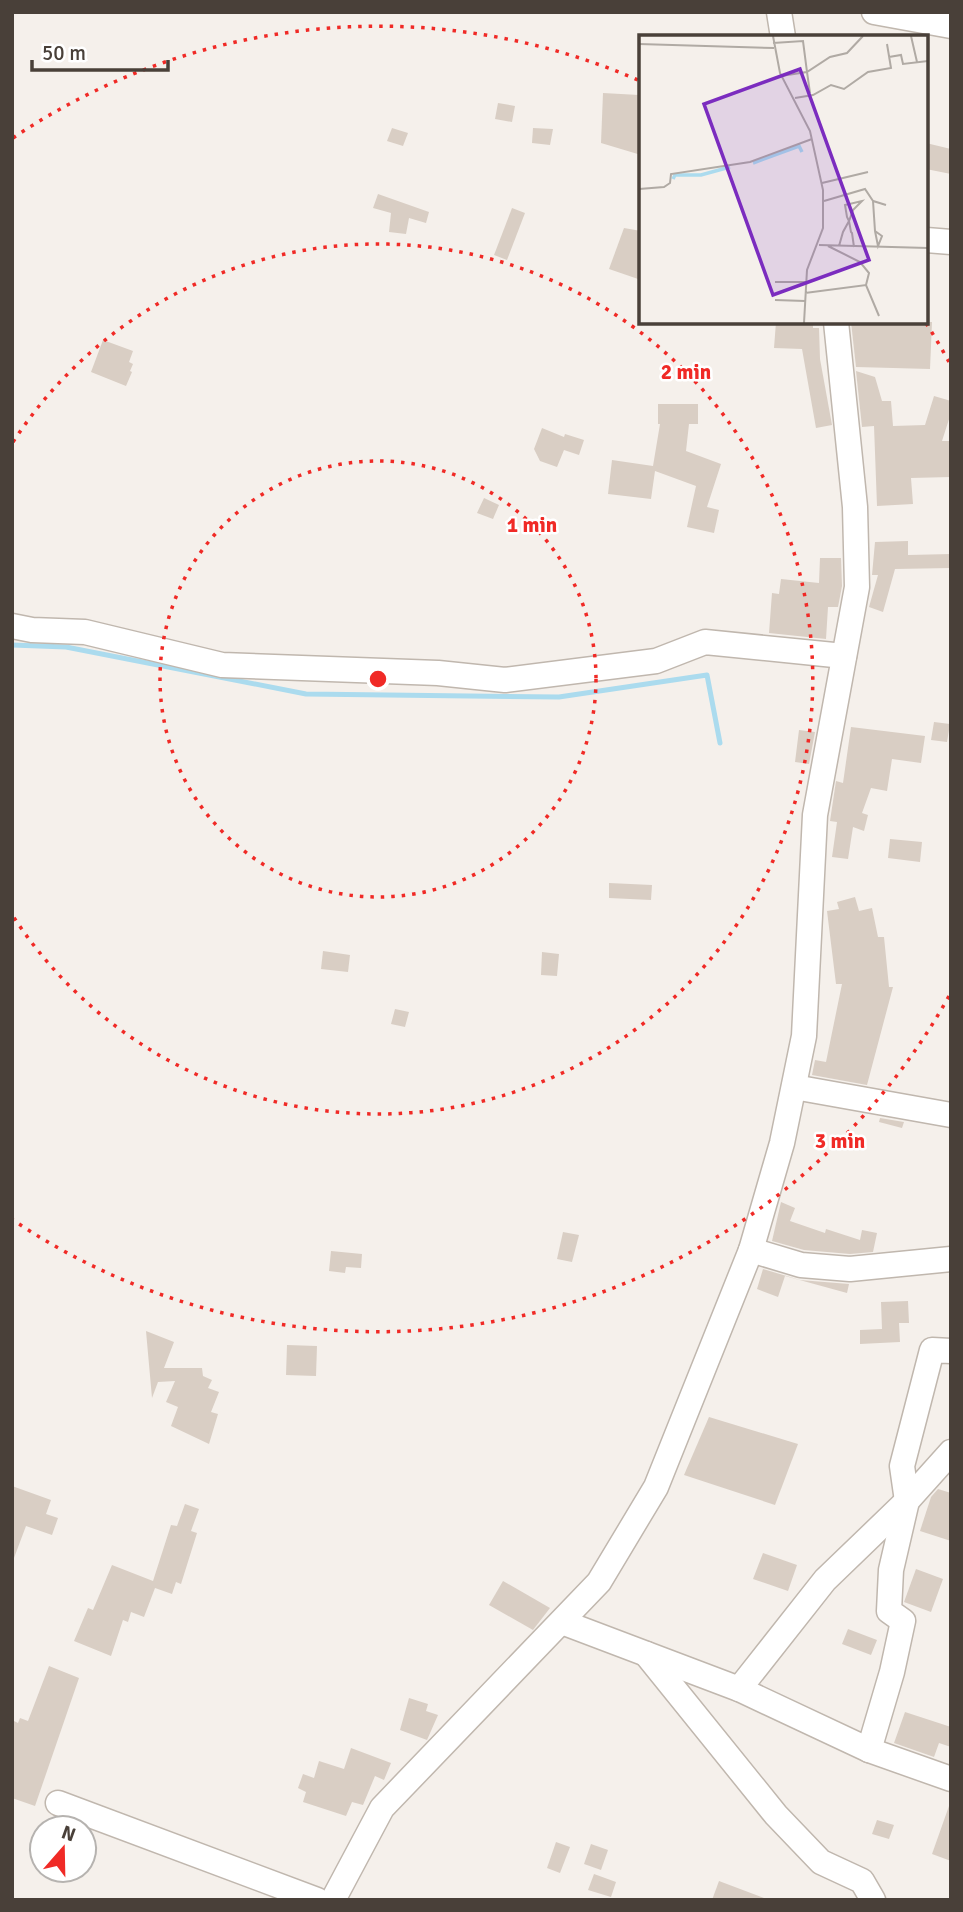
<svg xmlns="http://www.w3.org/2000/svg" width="963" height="1912" font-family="Signika,sans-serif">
	<rect width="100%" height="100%" fill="#f5f0eb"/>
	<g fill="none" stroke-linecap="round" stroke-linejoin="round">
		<polyline stroke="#abdbee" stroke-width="5" points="12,645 66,647 306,694 559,697 707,675 720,743"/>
	</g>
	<g fill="#d9cec4">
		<polygon points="603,93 639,95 641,155 601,143"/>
		<polygon points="498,103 515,106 512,122 495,119"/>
		<polygon points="392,128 408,133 403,146 387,141"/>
		<polygon points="533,128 553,129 550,145 532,143"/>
		<polygon points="926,143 951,149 951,174 926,169"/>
		<polygon points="378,194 429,212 426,223 409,218 406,234 389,232 391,213 373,208"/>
		<polygon points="512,208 525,213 507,260 494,255"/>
		<polygon points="624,228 641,231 641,280 609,269"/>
		<polygon points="776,322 813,322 813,328 819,328 820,359 832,425 816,428 802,349 774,348"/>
		<polygon points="851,322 932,322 930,369 856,367"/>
		<polygon points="103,340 133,351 129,362 133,364 130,371 132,372 126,386 91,372"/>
		<polygon points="856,371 875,377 882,401 891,401 893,426 925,425 934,396 951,401 951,413 942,441 951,441 951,477 911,478 913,504 877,506 874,426 862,427"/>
		<polygon points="658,404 698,404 698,424 689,424 686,451 721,464 707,507 719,510 714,533 687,527 696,486 655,471 651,499 608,494 612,460 653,466 660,424 658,424"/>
		<polygon points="542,428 564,437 565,434 584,440 579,455 564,450 557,467 540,461 534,449"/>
		<polygon points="484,498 499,505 493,519 477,513"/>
		<polygon points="908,541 908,555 951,554 951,568 895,569 883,612 869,607 878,575 872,575 875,542"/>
		<polygon points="820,558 841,558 842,586 838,607 828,607 826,639 769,633 772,593 779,594 781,579 819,583"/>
		<polygon points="934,722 950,724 947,742 931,740"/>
		<polygon points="851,727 925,736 921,763 892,759 887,791 871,788 862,813 868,815 864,831 853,827 848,859 832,857 837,822 830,821 836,781 843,783"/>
		<polygon points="799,730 815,732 809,764 795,762"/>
		<polygon points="890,839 922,842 920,862 888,858"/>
		<polygon points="609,883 652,885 651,900 609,898"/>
		<polygon points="855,897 859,911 872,908 878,937 884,937 889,987 893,987 867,1085 812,1075 815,1060 826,1062 842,984 836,984 827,911 839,909 837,902"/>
		<polygon points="323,951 350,955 348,972 321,969"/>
		<polygon points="542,952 559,954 557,976 541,975"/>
		<polygon points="395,1009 409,1012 405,1027 391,1024"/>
		<polygon points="880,1118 904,1122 902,1128 879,1122"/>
		<polygon points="781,1202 795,1208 790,1221 825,1233 826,1229 860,1240 862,1230 877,1233 873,1252 850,1254 804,1250 772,1241"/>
		<polygon points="563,1232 579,1235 572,1262 557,1259"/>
		<polygon points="331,1251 362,1254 361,1268 346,1267 345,1273 329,1271"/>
		<polygon points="763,1269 800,1280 849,1284 847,1293 785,1276 778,1297 757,1289"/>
		<polygon points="908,1301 909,1323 899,1323 900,1342 860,1344 860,1330 882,1329 881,1302"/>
		<polygon points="146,1331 174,1342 164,1368 202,1368 203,1376 212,1380 208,1388 219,1392 211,1412 218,1414 209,1444 171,1426 178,1407 166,1402 175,1381 158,1382 152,1398"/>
		<polygon points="287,1345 317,1346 316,1376 286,1375"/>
		<polygon points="709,1417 798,1444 775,1505 684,1475"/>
		<polygon points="12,1486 51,1500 46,1514 58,1518 52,1535 26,1526 14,1558"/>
		<polygon points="938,1489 951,1493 951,1541 920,1531 931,1497"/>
		<polygon points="185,1504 199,1509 191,1531 197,1533 181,1584 176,1582 172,1594 155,1588 144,1617 131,1612 128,1622 123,1620 111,1656 74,1641 88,1608 93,1610 112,1565 153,1581 171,1525 177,1526"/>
		<polygon points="763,1553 797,1565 788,1591 753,1579"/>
		<polygon points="916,1569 943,1579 931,1612 904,1602"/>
		<polygon points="503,1581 550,1608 533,1630 489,1605"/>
		<polygon points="848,1629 877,1640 871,1655 842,1644"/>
		<polygon points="49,1666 79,1678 35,1806 12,1798 12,1720 18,1723 20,1718 28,1721"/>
		<polygon points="409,1698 428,1704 426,1711 438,1715 427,1740 400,1730"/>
		<polygon points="905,1712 951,1727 951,1747 939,1743 934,1757 894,1743"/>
		<polygon points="351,1748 391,1763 384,1780 375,1776 363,1805 352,1802 346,1816 303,1802 306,1792 298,1788 303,1774 314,1778 319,1761 344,1769"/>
		<polygon points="949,1806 951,1807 951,1861 932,1854"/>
		<polygon points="877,1820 894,1825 889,1839 872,1834"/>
		<polygon points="556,1842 570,1847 560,1873 547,1868"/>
		<polygon points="591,1844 608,1850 601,1870 584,1864"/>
		<polygon points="594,1874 616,1882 611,1897 588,1890"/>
		<polygon points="719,1881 764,1898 764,1900 712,1900"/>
	</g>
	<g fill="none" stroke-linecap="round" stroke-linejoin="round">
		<defs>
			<g id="minor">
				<polyline points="779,12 783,37"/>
				<polyline points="874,12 951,26"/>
				<polyline points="926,240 951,242"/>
				<polyline points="12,626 32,630 85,632 222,665 438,673 505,680 656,661 705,642 844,656"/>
				<polyline points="794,1087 951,1115"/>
				<polyline points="751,1250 801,1265 850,1269 951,1259"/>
				<polyline points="562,1622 739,1689 869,1750 951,1779"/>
				<polyline points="646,1654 776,1815 821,1862 862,1881 873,1900"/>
				<polyline points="739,1689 825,1580 907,1501 951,1452"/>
				<polyline points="869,1750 892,1672 903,1621 889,1611 891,1570 907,1501 902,1466 932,1350 951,1351"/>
				<polyline points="58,1803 317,1900"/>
				<polyline points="333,1900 382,1808 599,1582 656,1487 751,1250 782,1143 804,1036 815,815 857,587 855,507 836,322"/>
			</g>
		</defs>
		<use href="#minor" stroke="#c0b7ae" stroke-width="27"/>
		<use href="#minor" stroke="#fff" stroke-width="24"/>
	</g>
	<g fill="none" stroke="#f02a26" stroke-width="3.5" stroke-dasharray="3.5 7">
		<circle cx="378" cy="679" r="218"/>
		<path d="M13 442A435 435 0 1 1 13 916"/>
		<path d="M949 996A653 653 0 0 1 13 1220M13 138A653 653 0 0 1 638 80M926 323A653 653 0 0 1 949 362"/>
	</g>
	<g transform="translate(639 35)">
		<rect width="289" height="289" fill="#f5f0eb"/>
		<path fill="none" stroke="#abdbee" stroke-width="3.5" d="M114,128L160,111L163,117M34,144L36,140H62L91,132"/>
		<path fill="none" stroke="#b0aaa4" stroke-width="2" d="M134,1L141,38L171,96L184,155V193L168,235L165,288M272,1L278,27M134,8L164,6L168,37L191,22L208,18L224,1M0,9L135,13M250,22L262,20L264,29L289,26M142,41L168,37L171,58M156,63L174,60L192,50L205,54L229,37L252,33L248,9M183,148L229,137M0,154L25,152L31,148L32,139L111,127L173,104M185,166L226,154L234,166M236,196L239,211L243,201L236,196L234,166L247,170M180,210L289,213M189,211L221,227L230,238L227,250M200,211L204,197L210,186L214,175L223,166L206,170L208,182L210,186L212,197L213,198L215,212M136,247H167M166,258L227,250L240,281M136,265L166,266"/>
		<path fill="#7b2cbf" fill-opacity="0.15" stroke="#7b2cbf" stroke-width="3.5" d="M161,34L230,225L134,260L65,69Z"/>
		<rect width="289" height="289" fill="none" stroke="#494039" stroke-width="3.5"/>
	</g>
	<circle cx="378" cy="679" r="10" fill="#f02a26" stroke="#fff" stroke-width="3.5"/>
	<g font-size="21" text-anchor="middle" font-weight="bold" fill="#f02a26" stroke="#fff" stroke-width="5" stroke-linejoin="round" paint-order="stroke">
		<text x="686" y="379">2 min</text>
		<text x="532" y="532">1 min</text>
		<text x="840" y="1148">3 min</text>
	</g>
	<rect width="963" height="1912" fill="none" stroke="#494039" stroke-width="28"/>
	<g transform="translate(63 1849) rotate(20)"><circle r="33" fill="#ffffff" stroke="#b6b3b0" stroke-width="2"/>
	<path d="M0-5L12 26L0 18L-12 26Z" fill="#f02a26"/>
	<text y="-10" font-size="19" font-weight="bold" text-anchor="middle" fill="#494039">N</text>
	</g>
	<path d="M32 60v10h136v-10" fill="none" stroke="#494039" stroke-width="3.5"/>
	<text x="42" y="60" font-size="21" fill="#494039" stroke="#ffffff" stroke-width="5" paint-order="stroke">50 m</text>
</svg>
